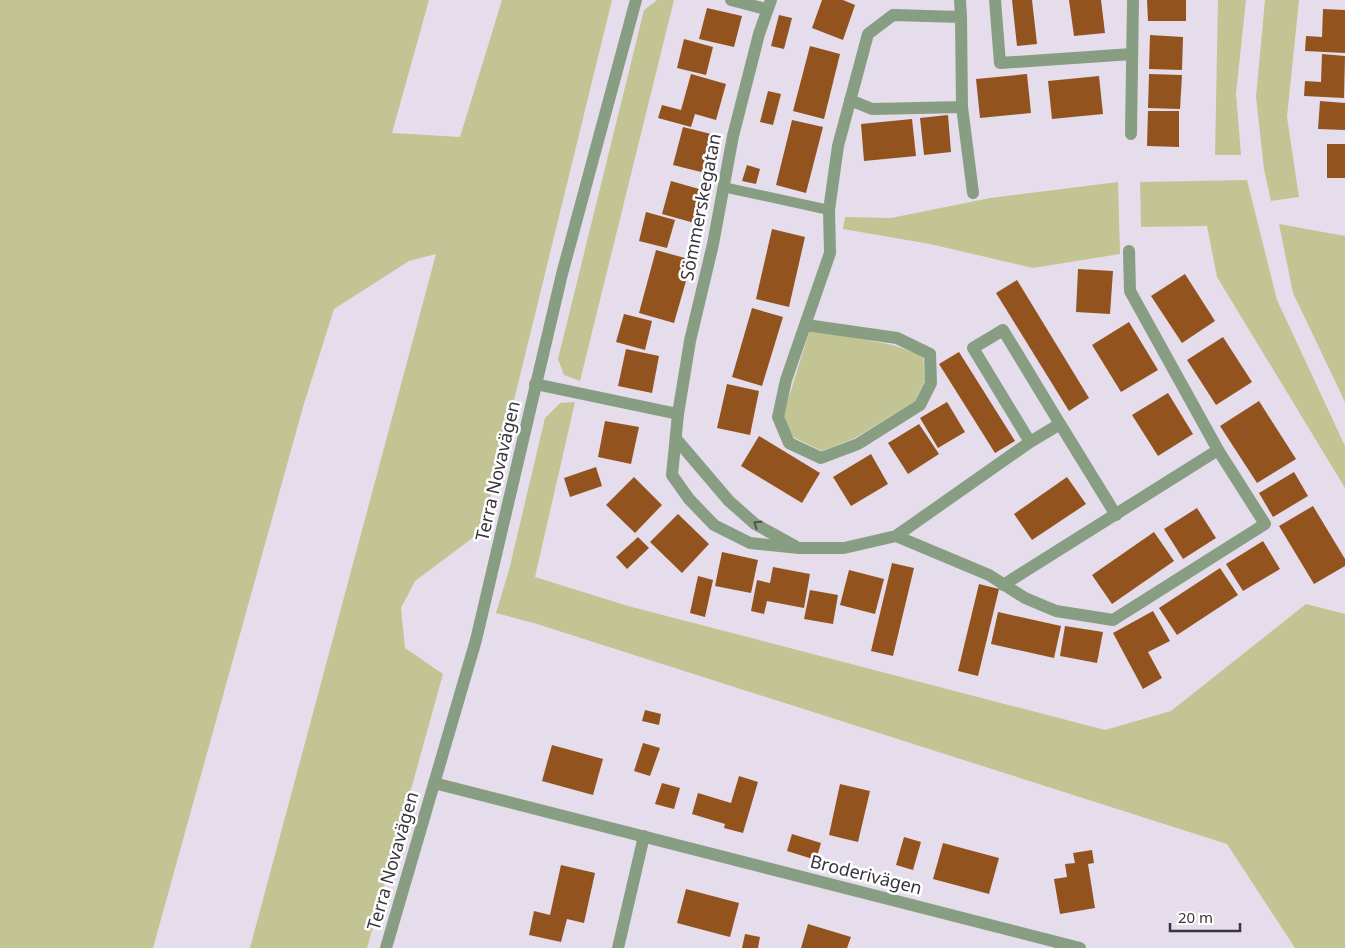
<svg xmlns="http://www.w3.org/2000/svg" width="1345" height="948" font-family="'Noto Sans',sans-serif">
	<rect width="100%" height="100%" fill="#e5ddeb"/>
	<g fill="#c2c593">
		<polygon points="0,0 429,0 392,133 460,137 502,0 612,0 482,531 415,581 401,608 405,648 443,674 367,948 250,948 436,254 409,261 334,309 303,407 153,948 0,948"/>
		<polygon points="657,0 674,0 580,381 564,375 558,359 644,10"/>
		<polygon points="1218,0 1246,0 1236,94 1241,155 1215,155"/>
		<polygon points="1265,0 1299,0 1287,117 1299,197 1271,201 1264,169 1256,97"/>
		<polygon points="1247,180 1277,300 1345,446 1345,488 1217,277 1207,226 1141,227 1140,182"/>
		<polygon points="1118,182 1120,254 1033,268 930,244 843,229 845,217 891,218 990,198"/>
		<polygon points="1279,224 1345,236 1345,402 1293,293"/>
		<polygon points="810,329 893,345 923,356 925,380 915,401 855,438 822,451 793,437 783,416"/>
		<polygon points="575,402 535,577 628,606 1105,730 1171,711 1306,604 1345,614 1345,948 1295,948 1227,844 537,624 496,613 509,570 545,418 560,403"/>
	</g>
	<g fill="#93531e">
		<polygon points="822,0 843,0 855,5 843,40 812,28"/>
		<polygon points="1012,0 1032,0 1037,44 1017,46"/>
		<polygon points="1069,0 1101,0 1105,33 1074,36"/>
		<polygon points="1147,0 1186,0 1186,21 1148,21"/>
		<polygon points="707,8 742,16 734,47 699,39"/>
		<polygon points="1323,9 1345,10 1345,53 1305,51 1306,36 1322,37"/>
		<polygon points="779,15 792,18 784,49 771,46"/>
		<polygon points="1150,35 1183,37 1182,70 1149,69"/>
		<polygon points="684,39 713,47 706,75 677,68"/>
		<polygon points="810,46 840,54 824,119 793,111"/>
		<polygon points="1322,54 1345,56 1344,98 1304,96 1305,81 1321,82"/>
		<polygon points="691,74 726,84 716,120 695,114 691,127 658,118 662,105 681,110"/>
		<polygon points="1027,74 1031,113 980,118 976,79"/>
		<polygon points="1149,74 1182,75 1180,109 1148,108"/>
		<polygon points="1099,76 1103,114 1052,119 1048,81"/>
		<polygon points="768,91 781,94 773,125 760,122"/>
		<polygon points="1320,101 1345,103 1345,130 1318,129"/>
		<polygon points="1148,111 1179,111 1179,147 1147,146"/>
		<polygon points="948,115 951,152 924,155 920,118"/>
		<polygon points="912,119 916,156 864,161 861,124"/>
		<polygon points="792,120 823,127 806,193 776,185"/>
		<polygon points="683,127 719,136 709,174 673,165"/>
		<rect x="1327" y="144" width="18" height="34"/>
		<polygon points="747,165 760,169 756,184 742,181"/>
		<polygon points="671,181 706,191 698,224 662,214"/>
		<polygon points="646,212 675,220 667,248 639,241"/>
		<polygon points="772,229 805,237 789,307 756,299"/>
		<polygon points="656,250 692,260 674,323 639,313"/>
		<polygon points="1078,269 1113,271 1110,314 1076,312"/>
		<polygon points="1185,274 1215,321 1182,343 1151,296"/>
		<polygon points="1017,280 1089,398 1069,411 996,293"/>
		<polygon points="752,308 783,317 762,386 732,377"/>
		<polygon points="624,314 652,321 645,350 616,342"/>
		<polygon points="1129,322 1158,370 1121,392 1092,345"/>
		<polygon points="1223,337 1252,382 1216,405 1187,360"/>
		<polygon points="626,349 659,356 652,393 618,386"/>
		<polygon points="959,352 1015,441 995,453 939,364"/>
		<polygon points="727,384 759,391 750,435 717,428"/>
		<polygon points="1168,393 1193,434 1158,456 1132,415"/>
		<polygon points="1259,401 1296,459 1257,483 1220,426"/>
		<polygon points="947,402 965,432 938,448 920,418"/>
		<polygon points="605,421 639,427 631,464 598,457"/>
		<polygon points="919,424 939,454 908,474 888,443"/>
		<polygon points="759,436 820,473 802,503 741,466"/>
		<polygon points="871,454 888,484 851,506 833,477"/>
		<polygon points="596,467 602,486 570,497 564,478"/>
		<polygon points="1294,472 1308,496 1273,517 1259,493"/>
		<polygon points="634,477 662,505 635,533 606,505"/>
		<polygon points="1067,477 1086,504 1032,540 1014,514"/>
		<polygon points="1313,506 1345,559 1345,566 1314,584 1279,526"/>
		<polygon points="1197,508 1216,538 1183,559 1164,529"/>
		<polygon points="678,514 709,544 682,573 650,542"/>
		<polygon points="1154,532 1174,561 1112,604 1092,575"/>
		<polygon points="638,537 649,548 627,569 616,557"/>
		<polygon points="1263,541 1280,569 1243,591 1226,564"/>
		<polygon points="722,552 758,560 751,593 715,586"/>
		<polygon points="892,563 914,568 893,656 871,651"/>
		<polygon points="773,567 810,574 804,608 767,601 764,614 751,611 757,580 770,583"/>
		<polygon points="1220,568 1238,595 1177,635 1159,608"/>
		<polygon points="849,570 884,579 875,614 840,605"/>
		<polygon points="698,576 713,580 705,617 690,613"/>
		<polygon points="979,584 999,589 978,676 958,671"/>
		<polygon points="810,590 838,595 833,624 804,619"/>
		<polygon points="1153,611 1170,641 1148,652 1162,678 1143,689 1113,633"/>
		<polygon points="998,612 1061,626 1054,658 991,644"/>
		<polygon points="1065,626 1103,632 1097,663 1060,656"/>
		<polygon points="645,710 661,714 659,725 642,721"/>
		<polygon points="643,743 660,748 650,776 634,771"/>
		<polygon points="552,745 603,759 593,795 542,781"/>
		<polygon points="739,776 758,782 743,833 724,828 725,824 692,814 698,793 731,803"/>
		<polygon points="662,783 680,788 674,809 655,804"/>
		<polygon points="840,784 870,791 858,842 829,835"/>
		<polygon points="792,834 821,843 816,860 787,851"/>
		<polygon points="904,837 921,842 913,870 896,865"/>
		<polygon points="943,843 999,858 989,894 933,879"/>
		<polygon points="1092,850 1094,863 1088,864 1095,908 1060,914 1054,879 1067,877 1065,864 1075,863 1073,853"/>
		<polygon points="561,865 595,873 584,923 567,919 561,942 529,935 534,911 550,915"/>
		<polygon points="686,889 739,903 730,937 677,923"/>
		<polygon points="808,924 851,937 847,948 801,948"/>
		<polygon points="745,934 760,937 758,948 742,948"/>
	</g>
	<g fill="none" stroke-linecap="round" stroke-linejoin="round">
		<polyline stroke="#889e82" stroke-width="10" points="723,187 829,210"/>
		<g stroke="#889e82" stroke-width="12">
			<polyline points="731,0 766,9"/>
			<polyline points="771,0 759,34 733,136 713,244 690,341 678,414 672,475 689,499 714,525 750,543 799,548 844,548 896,536 1030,442 1060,424 1003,330 973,348 1030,442"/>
			<polyline points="960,0 961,17"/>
			<polyline points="995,0 1000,63 1132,54"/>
			<polyline points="962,107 973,193"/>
			<polyline points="1131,134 1133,0"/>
			<polyline points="1129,251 1130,291 1218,450"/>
			<polyline points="806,325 897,338 930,354 931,383 920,405 858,444 821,458 789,443 778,417 786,380 830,253 829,210 838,146 868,34 893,15 961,17 962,107 872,109 850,100"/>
			<polyline points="535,384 678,414"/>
			<polyline points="1060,424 1116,515"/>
			<polyline points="677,440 729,501 755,524 795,546"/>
			<polyline points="896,536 989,575 1025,598 1056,611 1113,620 1265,524 1218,450 1003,585"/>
			<polyline points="434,783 1080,948"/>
			<polyline points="386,948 476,640 562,274 636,0"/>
			<polyline points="618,948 644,836"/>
		</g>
	</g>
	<defs><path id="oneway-chevron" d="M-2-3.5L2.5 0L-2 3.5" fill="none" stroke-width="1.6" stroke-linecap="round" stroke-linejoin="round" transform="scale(1.25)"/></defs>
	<use stroke="#515550" href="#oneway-chevron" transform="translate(757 524) rotate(-146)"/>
	<g text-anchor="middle" stroke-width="5" stroke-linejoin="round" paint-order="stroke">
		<g font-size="18" fill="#39363b" stroke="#fff">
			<text transform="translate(701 207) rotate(-79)" y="6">Sömmerskegatan</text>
			<text transform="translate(498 471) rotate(-77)" y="6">Terra Novavägen</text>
			<text transform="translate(393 861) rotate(-74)" y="6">Terra Novavägen</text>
			<text transform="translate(866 875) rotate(14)" y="6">Broderivägen</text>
		</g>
	</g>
	<path d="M1170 923v8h70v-8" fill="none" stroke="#39363b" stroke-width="2.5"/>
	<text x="1178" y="923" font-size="15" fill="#39363b" stroke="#ffffff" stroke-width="4" paint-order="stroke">20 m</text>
</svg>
